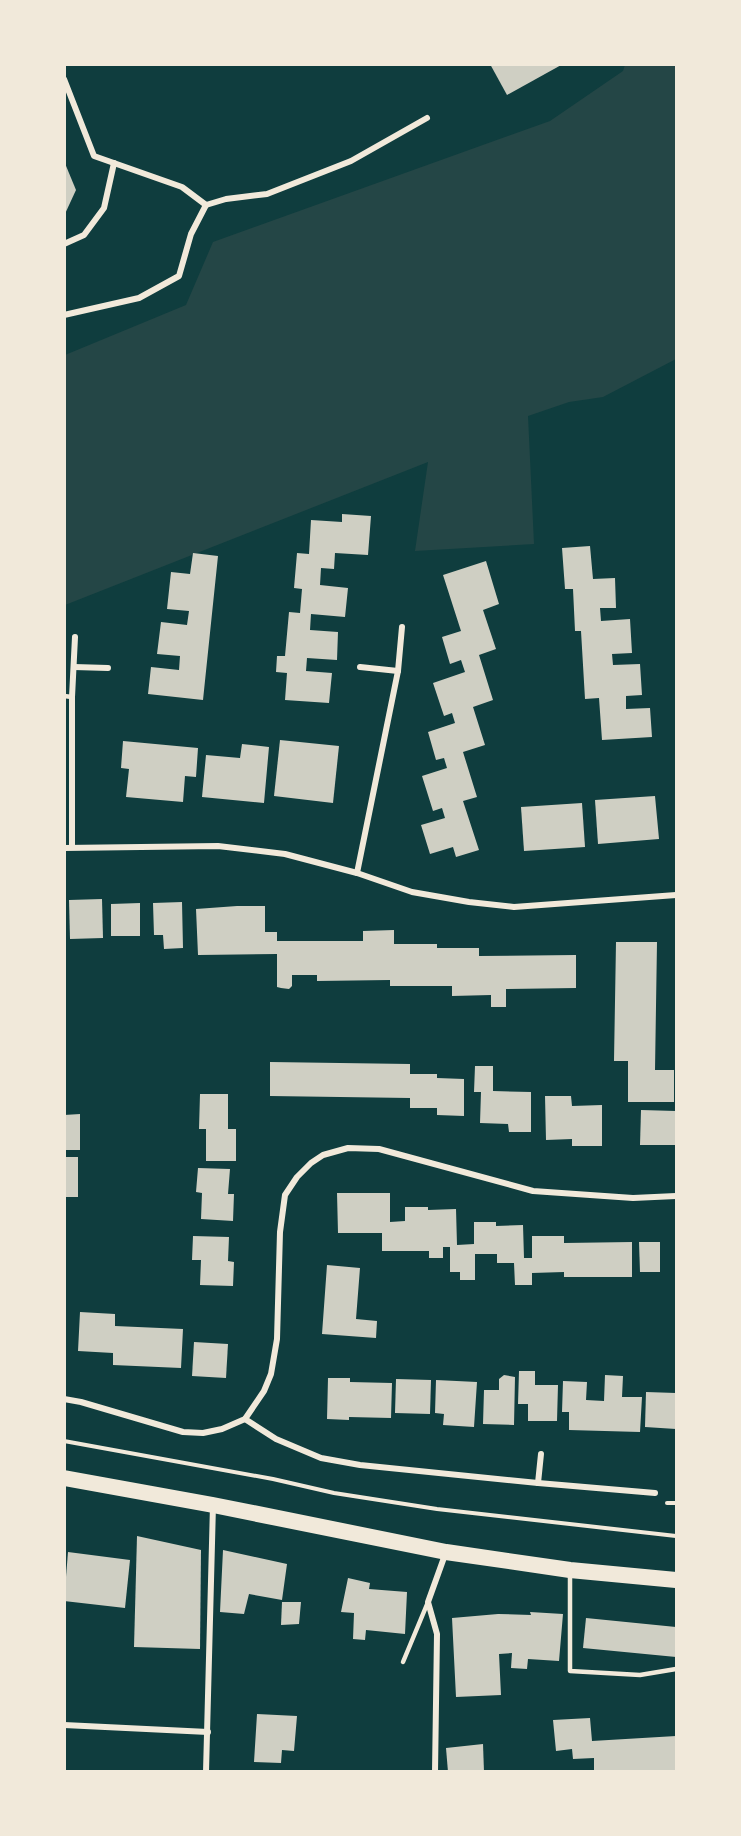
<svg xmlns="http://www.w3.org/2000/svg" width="741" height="1836" font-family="'IBM Plex Serif',serif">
	<rect width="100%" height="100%" fill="#0f3d3e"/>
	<polygon fill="#244646" points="625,65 676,65 676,359 603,397 569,402 528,416 534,544 415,551 428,462 65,605 65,355 186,305 213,242 550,121 623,71"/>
	<g fill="#cfcfc3">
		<polygon points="490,64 563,64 507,95"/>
		<polygon points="64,161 76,190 64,216"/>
		<polygon points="342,514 371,516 368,555 335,553 334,569 321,568 320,585 348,588 345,617 311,614 310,630 338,632 337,660 307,658 306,671 332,673 329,703 285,700 287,673 276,672 277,656 285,656 289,612 300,613 302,589 294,588 297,553 309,554 311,520 342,522"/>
		<polygon points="590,546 593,579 615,578 616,608 600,608 601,621 630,619 632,653 612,654 613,665 640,664 642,695 626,696 626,709 650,708 652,737 602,740 599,698 585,699 581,631 575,631 573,589 565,589 562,548"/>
		<polygon points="193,553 218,556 203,700 148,694 151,667 179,670 180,656 157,654 161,622 187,625 189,611 167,609 171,572 190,574"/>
		<polygon points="486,561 499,604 483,610 496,649 479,655 493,700 473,707 485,745 463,752 477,797 463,801 479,850 456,857 453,847 430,854 421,825 445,818 442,808 433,811 422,776 447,768 444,758 436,760 428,732 455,723 452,713 444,716 433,683 465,672 461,660 450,664 442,637 461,631 443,575"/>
		<polygon points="280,740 339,746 333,803 274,796"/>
		<polygon points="123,741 198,748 196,777 185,776 183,802 126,797 129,769 121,768"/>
		<polygon points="242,744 269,747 264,803 202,797 206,755 240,758"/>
		<polygon points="655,796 659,839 598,844 595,800"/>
		<polygon points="582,803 585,847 524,851 521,807"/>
		<polygon points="102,899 103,938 70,939 69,900"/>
		<polygon points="182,902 183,948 164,949 163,935 154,935 153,903"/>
		<polygon points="140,903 140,936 111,936 111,904"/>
		<polygon points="237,906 265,906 265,932 277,932 277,941 363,941 363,931 394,930 394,944 437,944 437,948 479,948 479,956 576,955 576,988 506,989 506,1007 491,1007 491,995 452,996 452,986 390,986 390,980 317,981 317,975 292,975 292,986 289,989 281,988 277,987 277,954 198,955 196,909"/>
		<polygon points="616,942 657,942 655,1070 674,1070 674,1102 628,1102 628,1061 614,1061"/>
		<polygon points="270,1062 410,1064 410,1074 437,1074 437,1078 464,1079 464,1116 437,1115 437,1108 410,1108 410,1098 270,1096"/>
		<polygon points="475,1066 493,1066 493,1091 531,1092 531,1132 509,1132 508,1124 480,1123 481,1092 474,1092"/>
		<polygon points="200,1094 228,1094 228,1129 236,1129 236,1161 206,1161 206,1129 199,1129"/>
		<polygon points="545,1096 571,1096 572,1106 602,1105 602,1146 572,1146 572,1139 546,1140"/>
		<polygon points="641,1110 676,1111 676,1145 640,1145"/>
		<polygon points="80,1114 80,1150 64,1150 64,1115"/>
		<rect x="64" y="1157" width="14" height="40"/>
		<polygon points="198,1168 230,1169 228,1194 234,1194 233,1221 201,1219 202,1193 196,1192"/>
		<polygon points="337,1193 390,1193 390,1222 405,1221 405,1207 428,1207 428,1210 456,1209 457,1245 474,1244 474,1222 496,1222 496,1226 523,1225 524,1258 532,1258 532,1236 564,1236 564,1243 632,1242 632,1277 564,1277 564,1272 532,1273 532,1285 515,1285 514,1263 497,1263 497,1254 475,1254 475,1280 460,1280 460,1272 450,1272 450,1247 443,1247 443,1258 429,1258 429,1251 382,1251 382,1233 338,1233"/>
		<polygon points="193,1236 229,1237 228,1261 234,1262 233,1286 200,1285 201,1260 192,1260"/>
		<polygon points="639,1242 660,1242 660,1272 640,1272"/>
		<polygon points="327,1265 360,1268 356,1319 377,1321 376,1338 322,1334"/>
		<polygon points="80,1312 115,1314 115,1326 183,1329 181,1368 113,1365 113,1353 78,1351"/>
		<polygon points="194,1342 228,1344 226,1378 192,1376"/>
		<polygon points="519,1371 535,1371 535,1385 558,1385 557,1421 528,1421 528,1404 518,1404"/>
		<polygon points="504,1375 515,1377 514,1425 483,1424 484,1390 499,1390 499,1379"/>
		<polygon points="605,1375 623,1376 622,1397 642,1397 640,1432 569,1430 569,1412 562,1412 563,1381 587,1382 586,1400 604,1401"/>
		<polygon points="328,1378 350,1378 350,1382 392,1383 391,1418 349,1417 349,1420 327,1419"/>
		<polygon points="396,1379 431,1380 430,1414 395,1413"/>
		<polygon points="436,1380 477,1382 474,1427 443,1425 444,1414 435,1413"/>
		<polygon points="646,1392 676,1393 676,1429 645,1427"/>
		<polygon points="137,1536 201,1550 200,1649 134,1647"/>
		<polygon points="223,1550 287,1564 282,1600 249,1594 244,1614 220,1612"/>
		<polygon points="68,1552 130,1560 125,1608 64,1601"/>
		<polygon points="348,1578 370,1583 369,1589 407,1592 405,1634 366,1630 365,1640 353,1639 354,1613 341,1612"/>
		<polygon points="282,1602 301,1602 299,1624 281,1625"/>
		<polygon points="530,1612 563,1614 559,1661 528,1659 527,1669 511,1668 512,1653 499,1654 501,1695 456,1697 452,1618 498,1614 531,1615"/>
		<polygon points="586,1618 676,1627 676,1657 583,1648"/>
		<polygon points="257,1714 297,1716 294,1751 282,1750 281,1763 254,1762"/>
		<polygon points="590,1718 592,1741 676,1736 676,1772 594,1772 594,1758 573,1759 572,1749 556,1751 553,1720"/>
		<polygon points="483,1744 484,1772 448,1772 446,1748"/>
	</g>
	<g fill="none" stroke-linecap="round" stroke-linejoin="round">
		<g stroke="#f1e9da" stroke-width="4">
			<polyline points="64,1441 273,1479 334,1493 437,1509 676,1536"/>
			<polyline points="667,1503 676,1503"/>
		</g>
		<g stroke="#f1e9da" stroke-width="4.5">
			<polyline points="64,696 72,697"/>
			<polyline points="570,1572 570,1671 640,1675 676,1669"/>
			<polyline points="403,1662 428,1602"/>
		</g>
		<g stroke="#f1e9da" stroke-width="6">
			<polyline points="64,79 94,156 182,187 206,205"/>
			<polyline points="206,205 226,199 267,194 351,161 427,118"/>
			<polyline points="64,244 84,235 104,208 114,163"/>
			<polyline points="64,315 139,298 179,276 191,234 206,205"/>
			<polyline points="74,667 108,668"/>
			<polyline points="360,667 398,671"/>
			<polyline points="72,847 72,697 75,637"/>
			<polyline points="64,848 218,846 285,854 357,873 412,892 469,902 514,907 676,895"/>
			<polyline points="357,873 398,671 402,627"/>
			<polyline points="64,1399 81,1402 183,1432 203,1433 222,1429 245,1419 264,1391 271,1374 277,1339 280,1232 285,1195 297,1177 311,1163 323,1155 348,1148 379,1149 533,1191 633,1198 676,1196"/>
			<polyline points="245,1419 276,1439 321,1458 360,1465 538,1483 655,1493"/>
			<polyline points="538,1483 541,1454"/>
			<polyline points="64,1725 208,1732"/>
			<polyline points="206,1772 213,1505"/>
			<polyline points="435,1772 437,1634 428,1602 446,1552"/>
		</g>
		<polyline stroke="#f1e9da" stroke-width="16" points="64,1478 213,1505 446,1552 570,1570 676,1580"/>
	</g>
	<rect width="741" height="1836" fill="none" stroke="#f1e9da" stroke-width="132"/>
</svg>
